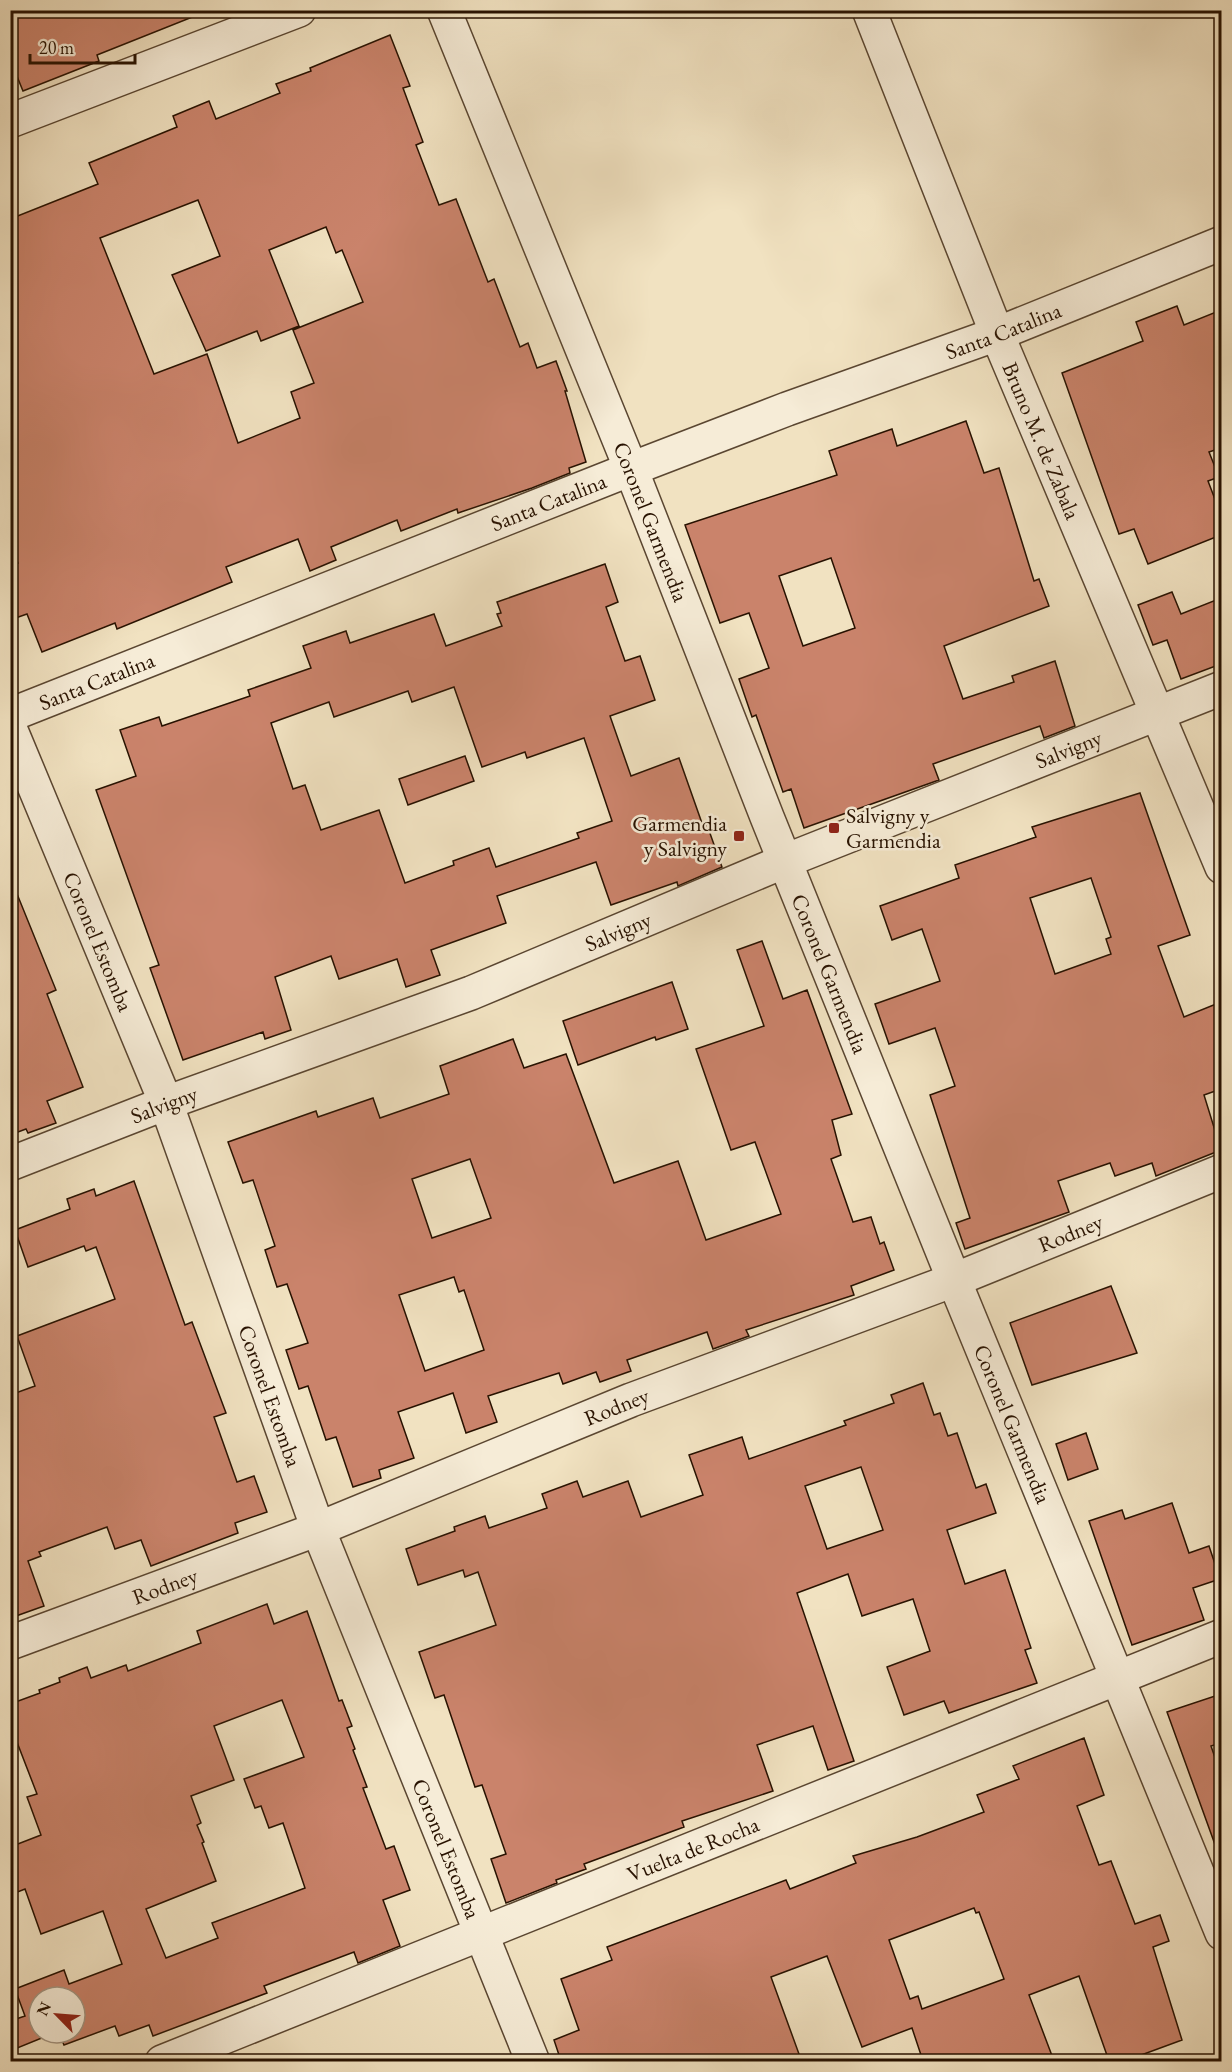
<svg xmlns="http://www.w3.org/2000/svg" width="1232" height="2072" font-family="'EB Garamond',serif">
	<rect width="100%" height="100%" fill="#f1e2c1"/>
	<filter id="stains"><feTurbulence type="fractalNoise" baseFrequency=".00333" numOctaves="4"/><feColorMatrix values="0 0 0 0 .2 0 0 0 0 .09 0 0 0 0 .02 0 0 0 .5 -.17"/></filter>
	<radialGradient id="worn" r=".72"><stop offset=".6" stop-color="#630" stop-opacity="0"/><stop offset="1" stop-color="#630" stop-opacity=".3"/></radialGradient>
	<g fill="#ca836b" stroke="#281201" stroke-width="1.5" fill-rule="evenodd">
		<polygon points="10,10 205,10 205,12 97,55 99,61 23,91 10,59"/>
		<path d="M390,35L410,86L403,88L423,142L416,145L439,205L456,199L488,282L494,279L520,347L528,343L537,368L556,361L567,391H565L586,462L569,468L570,473L532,488L458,513L457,509L401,531L397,520L331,547L336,560L310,571L298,539L226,567L232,582L117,629L115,623L42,652L27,614L10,620V566L18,563L10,543V219L98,184L89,163L177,127L173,116L209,101L216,119L280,93L276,84L311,71L310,68ZM198,200L220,256L172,275L206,351L257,331L261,341L299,326L269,250L326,227L336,253L342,250L363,302L293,330L314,383L291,392L300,418L238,443L207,354L154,374L100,238Z"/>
		<polygon points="1177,306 1184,325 1221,310 1221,448 1209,452 1219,477 1208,481 1221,515 1221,535 1148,564 1134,529 1119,534 1062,373 1143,341 1136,322"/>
		<path d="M966,421L984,473L999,468L1034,581L1039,579L1049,606L944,646L963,699L1014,682L1012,676L1055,661L1075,726L1044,738L1040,726L933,764L939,780L804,828L791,789L783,792L756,715L752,717L739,679L769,668L749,613L720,623L685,525L837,475L829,451L892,429L897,446ZM831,558L855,628L803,646L779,576Z"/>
		<path d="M605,564L618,602L606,607L625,661L640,656L655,700L610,716L631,776L679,758L703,826L707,825L722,867L678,886L677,882L611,905L596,862L497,896L506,923L431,950L440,975L406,987L397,959L339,979L331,956L275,977L291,1030L265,1039L263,1032L183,1060L150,968L159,965L96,790L136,776L120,730L159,717L162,726L250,696L248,690L311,668L303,646L346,631L350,643L434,614L446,646L502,626L497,614L501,613L497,602ZM454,687L482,767L525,752L527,758L584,738L612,821L577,833L579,838L496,867L489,848L453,861L454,865L405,883L379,810L321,830L305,785L293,789L271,723L329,702L334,717L408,691L412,702Z"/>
		<polygon points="1172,592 1181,614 1221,598 1221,664 1181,679 1167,640 1153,645 1138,605"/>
		<polygon points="465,756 474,781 408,805 399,779"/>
		<path d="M1140,793L1190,935L1158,946L1184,1017L1216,1004L1221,1021V1089L1204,1095L1221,1150L1156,1176L1152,1163L1115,1176L1110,1163L1058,1181L1069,1212L965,1249L956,1223L970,1218L930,1095L955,1086L935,1028L889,1044L875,1004L940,981L922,929L892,940L880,906L959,878L955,865L1036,837L1032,827ZM1091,878L1111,937L1106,939L1111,954L1055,974L1030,898Z"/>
		<polygon points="13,884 56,990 47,994 83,1087 47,1101 56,1123 28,1133 26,1129 10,1135 10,885"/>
		<path d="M762,941L783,999L807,990L852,1114L832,1120L841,1155L831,1159L853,1222L871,1217L880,1244L884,1242L894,1270L851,1286L854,1295L746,1330L749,1336L713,1349L707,1332L627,1360L631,1371L600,1382L596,1372L563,1384L559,1373L488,1396L497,1422L466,1433L453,1393L398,1412L414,1458L379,1470L381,1478L353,1487L336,1437L326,1440L308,1386L299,1389L286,1350L308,1343L287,1284L277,1287L265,1250L275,1246L253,1180L243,1183L228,1142L316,1111L318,1117L373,1098L380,1118L449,1094L440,1066L513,1039L524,1068L566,1054L614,1183L678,1161L706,1240L781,1214L755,1142L731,1150L696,1049L764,1026L737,950ZM470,1159L491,1218L432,1238L412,1179ZM454,1277L459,1292L464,1290L484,1350L425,1371L399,1295Z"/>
		<polygon points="672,982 688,1029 656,1040 655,1037 578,1065 563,1021"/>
		<polygon points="134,1181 185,1325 192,1322 226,1413 214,1417 237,1482 254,1476 267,1512 235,1523 238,1533 151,1566 141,1540 115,1549 107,1527 39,1552 41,1556 28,1561 44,1606 16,1616 10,1601 10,1395 35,1386 17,1336 115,1299 96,1247 86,1251 84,1246 28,1267 15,1230 70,1209 67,1199 94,1189 96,1196"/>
		<polygon points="1111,1286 1137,1353 1032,1385 1010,1323"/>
		<path d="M923,1383L934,1415L940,1413L948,1436L957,1433L976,1488L986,1484L996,1513L947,1530L965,1584L1005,1570L1031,1648L1025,1650L1037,1683L949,1713L944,1701L904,1715L887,1667L930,1651L913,1599L862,1616L848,1574L797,1593L854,1761L828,1770L813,1726L757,1745L773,1791L682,1821L684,1827L584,1864L586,1869L556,1880L557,1883L506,1903L491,1859L506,1854L482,1785L475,1787L444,1695L435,1698L419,1652L496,1625L478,1572L465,1577L463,1570L418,1585L406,1549L455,1531L454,1527L485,1516L489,1528L547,1508L542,1494L577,1481L583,1497L628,1481L641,1517L703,1495L689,1455L742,1437L749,1459L846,1425L844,1421L894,1403L891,1395ZM861,1467L883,1530L827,1549L805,1486Z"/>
		<polygon points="1086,1433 1098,1469 1068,1480 1056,1444"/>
		<polygon points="1172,1503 1189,1553 1209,1546 1220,1579 1193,1588 1204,1620 1132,1645 1089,1521 1122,1510 1125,1519"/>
		<path d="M267,1604L274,1624L307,1611L339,1701L342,1700L352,1726L347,1728L355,1749L353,1750L367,1787L363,1788L386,1849L394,1846L410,1890L383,1900L400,1946L358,1963L354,1952L264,1986L267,1993L153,2036L149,2025L119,2036L115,2026L64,2045L59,2033H75V1997H39V2033H54L10,2051V2021L25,2016L15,1989L64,1970L69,1984L122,1964L103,1911L41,1934L25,1889L10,1895V1847L41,1835L27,1797L37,1794L10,1724V1704L40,1693L39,1690L60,1682L59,1678L87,1667L91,1678L126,1665L128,1671L201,1643L197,1631ZM282,1700L304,1757L244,1779L255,1808L261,1806L269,1828L283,1823L305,1888L212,1923L218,1938L166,1958L146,1909L216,1881L202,1843L204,1842L197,1825L201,1823L191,1796L234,1780L214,1726Z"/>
		<polygon points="1221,1694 1221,1743 1211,1746 1221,1775 1221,1849 1217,1850 1167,1712"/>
		<path d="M1084,1738L1104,1795L1077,1806L1099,1865L1111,1861L1135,1924L1160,1915L1169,1941L1153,1947L1182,2040L1125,2061H1109L1079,1976L1029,1995L1054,2061H923L912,2028L862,2047L827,1956L771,1977L799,2054L780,2061H561L554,2040L579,2030L561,1979L612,1960L607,1947L786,1880L790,1889L856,1863L853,1856L917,1837L984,1812L977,1795L1019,1779L1013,1766ZM974,1908L976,1913L979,1912L1004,1979L922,2009L918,1996L910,1999L889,1940Z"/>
	</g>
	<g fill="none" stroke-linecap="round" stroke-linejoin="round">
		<defs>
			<g id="street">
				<path id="s1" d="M444,10L631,469L767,817L954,1280L1222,1933"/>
				<path id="s2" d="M869,10L997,334L1222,867"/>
				<polyline points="10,121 299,10"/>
				<path id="s3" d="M10,715L631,469L787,409L997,334L1222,243"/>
				<path id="s4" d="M10,728L166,1103L318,1529L533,2062"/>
				<path id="s5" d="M10,1164L166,1103L471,993L785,861L1222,688"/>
				<path id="s6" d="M10,1643L318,1529L631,1400L954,1280L1222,1171"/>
				<path id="s7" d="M162,2062L1222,1636"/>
			</g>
		</defs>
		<use href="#street" stroke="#5a4631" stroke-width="36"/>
		<use href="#street" stroke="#f6ecd7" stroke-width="33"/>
	</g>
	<g fill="#8f2418" stroke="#f6ecd7" stroke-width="2">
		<rect x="828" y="822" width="12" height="12" rx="3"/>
		<rect x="733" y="830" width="12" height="12" rx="3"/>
	</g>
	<g text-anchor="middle" stroke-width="5" stroke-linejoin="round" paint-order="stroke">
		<g font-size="22" fill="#281201" stroke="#f6ecd7">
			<text dy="8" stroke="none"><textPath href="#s3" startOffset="1065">Santa Catalina</textPath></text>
			<text dy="8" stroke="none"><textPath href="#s2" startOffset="464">Bruno M. de Zabala</textPath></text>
			<text dy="8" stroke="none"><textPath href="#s3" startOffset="579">Santa Catalina</textPath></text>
			<text dy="8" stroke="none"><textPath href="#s1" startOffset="552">Coronel Garmendia</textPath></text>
			<text dy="8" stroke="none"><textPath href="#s3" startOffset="93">Santa Catalina</textPath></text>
			<text dy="8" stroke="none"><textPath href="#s5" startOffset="1137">Salvigny</textPath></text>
			<text dy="8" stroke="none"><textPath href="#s5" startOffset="651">Salvigny</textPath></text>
			<text dy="8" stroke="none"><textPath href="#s4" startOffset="231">Coronel Estomba</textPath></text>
			<text dy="8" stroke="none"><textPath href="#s1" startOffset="1038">Coronel Garmendia</textPath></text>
			<text dy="8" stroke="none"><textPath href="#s5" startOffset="165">Salvigny</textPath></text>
			<text dy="8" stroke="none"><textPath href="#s6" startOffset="1137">Rodney</textPath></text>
			<text dy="8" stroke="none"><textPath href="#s4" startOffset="717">Coronel Estomba</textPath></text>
			<text dy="8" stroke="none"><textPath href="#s6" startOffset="651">Rodney</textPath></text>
			<text dy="8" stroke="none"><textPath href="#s1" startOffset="1524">Coronel Garmendia</textPath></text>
			<text dy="8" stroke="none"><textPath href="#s6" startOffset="165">Rodney</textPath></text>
			<text dy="8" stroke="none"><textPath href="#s4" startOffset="1203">Coronel Estomba</textPath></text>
			<text dy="8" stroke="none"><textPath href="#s7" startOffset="572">Vuelta de Rocha</textPath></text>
		</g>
		<g font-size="22" fill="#281201" stroke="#f6ecd7" text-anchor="start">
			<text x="846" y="823">Salvigny y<tspan x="846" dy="25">Garmendia</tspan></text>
			<text x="727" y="831" text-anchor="end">Garmendia<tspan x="727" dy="25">y Salvigny</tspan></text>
		</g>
	</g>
	<rect width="1232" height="2072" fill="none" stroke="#f1e2c1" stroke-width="36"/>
	<rect x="12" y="12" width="1208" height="2048" fill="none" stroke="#281201" stroke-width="3"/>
	<rect x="18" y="18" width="1196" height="2036" fill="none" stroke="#281201" stroke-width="1.5"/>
	<g transform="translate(57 2015) rotate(295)"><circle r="28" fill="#f6ecd7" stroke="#a49581" stroke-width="1.5"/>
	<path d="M0-4.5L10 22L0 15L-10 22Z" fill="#8f2418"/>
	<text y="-9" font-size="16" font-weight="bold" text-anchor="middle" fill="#281201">N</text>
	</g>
	<path d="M30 54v9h105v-9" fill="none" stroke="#281201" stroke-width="3"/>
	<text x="39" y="54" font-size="18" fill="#281201" stroke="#f6ecd7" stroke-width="4.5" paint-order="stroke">20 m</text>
	<rect width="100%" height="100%" filter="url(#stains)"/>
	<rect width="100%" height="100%" fill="url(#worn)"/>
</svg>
